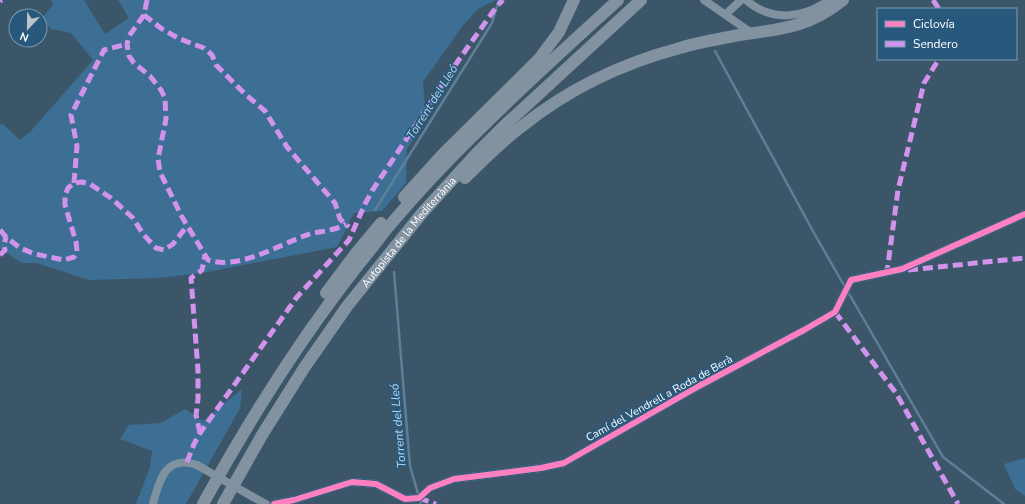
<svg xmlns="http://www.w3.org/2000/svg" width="1025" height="504" font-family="'Nunito Sans',sans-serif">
	<rect width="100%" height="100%" fill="#3c5669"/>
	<g fill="#3c6f93">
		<polygon points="51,0 84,0 105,34 129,18 118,0 496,0 478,9 464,24 423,82 426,119 407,149 406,183 382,211 354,213 337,247 202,273 158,278 89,280 37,263 22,263 0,249 0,124 3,124 20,140 30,132 93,60 71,33 51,29 42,19 53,4"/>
		<polygon points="242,389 240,408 186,504 136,504 150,467 152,451 120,439 129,425 161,423 185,409 203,421"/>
		<polygon points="1025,458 1025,496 1015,489 1004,464"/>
	</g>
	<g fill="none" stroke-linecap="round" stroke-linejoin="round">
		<g stroke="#5d7f97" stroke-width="2.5">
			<polyline points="715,51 814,233 845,287"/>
			<polyline points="375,210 492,23 499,0"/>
			<polyline points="394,272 410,466 421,504"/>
			<polyline points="848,292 943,457 1004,504"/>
		</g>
		<g stroke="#8092a0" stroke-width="8">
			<polyline points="704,0 753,34"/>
			<path d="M746,0C771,22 803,19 829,0"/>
			<polyline points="726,14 741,0"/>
			<polyline points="253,497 266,504"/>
			<path d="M153,504C159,480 166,454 197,465"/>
			<polyline points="274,504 294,500 352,482 376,484 405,499 419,498 430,488 454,479 541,468 564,463 699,386 804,330 835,312 851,280 902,269 1025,214"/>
		</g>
		<g stroke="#8292a0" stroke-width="12">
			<path d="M465,178C483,160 501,142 521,127C567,90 623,63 680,48C699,42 719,39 739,35C781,29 808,28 843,0"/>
			<polyline points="404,197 443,154 539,59 559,32 574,0"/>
			<polyline points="326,293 356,253 381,223"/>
			<path d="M203,504C249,420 300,339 359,264C370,251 380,237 390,225C418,192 447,161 478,131C523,86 571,43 618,0"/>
			<path id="s1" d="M223,504L262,435L304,368L348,305L423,212L476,154L504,126L641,0"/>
		</g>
		<polyline stroke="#8092a0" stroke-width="8" points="197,465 253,497"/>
		<g stroke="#d193ec" stroke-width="5" stroke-dasharray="10 5" stroke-linecap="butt">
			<polyline points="147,0 144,15 162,29 180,39 204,48 212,55 216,65 244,93 265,111 287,147 335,203 340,219 349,227"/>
			<polyline points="933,0 939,9"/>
			<polyline points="0,1 2,0"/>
			<path d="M144,15L129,36L127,44L129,56L134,63L150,76L161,90L165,98L166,119L158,159L160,172L182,217L208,260C238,270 277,246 304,236C314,232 324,232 334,229C338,228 342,226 346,224"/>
			<polyline points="74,183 77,146 71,115 104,50 127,44"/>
			<polyline points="0,230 6,237 20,248 35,254 64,260 74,257 77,251 76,242 65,205 65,196 68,188 74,183 82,182 90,184 111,198 133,218 143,234 156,248 164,250 173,244 187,226"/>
			<polyline points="0,255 5,250 4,245 6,237"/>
			<polyline points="908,270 1025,258"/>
			<polyline points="890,272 887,272 898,190 924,83 939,59"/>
			<polyline points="835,312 896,393 958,504"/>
			<polyline points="200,433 196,415 198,399 198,370 191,278 202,270 205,255"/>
			<polyline points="187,462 194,444 200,433 297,297 349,240 365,204 372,191 458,61 497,6 503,0"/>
			<polyline points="419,498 436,504"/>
		</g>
		<defs>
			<polyline id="cycleway" points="274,504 294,500 352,482 376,484 405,499 419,498 430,488 454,479 541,468 564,463 699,386 804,330 835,312 851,280 902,269 1025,214"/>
		</defs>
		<use href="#cycleway" stroke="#28597d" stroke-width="8"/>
		<use href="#cycleway" stroke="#ff80c0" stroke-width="6"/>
	</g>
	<g text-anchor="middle" stroke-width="3.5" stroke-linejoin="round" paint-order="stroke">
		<g font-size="11" fill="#fff" stroke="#28597d">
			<text dy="4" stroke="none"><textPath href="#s1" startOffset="330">Autopista de la Mediterrània</textPath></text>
			<text transform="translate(659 398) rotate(-29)" y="4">Camí del Vendrell a Roda de Berà</text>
		</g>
		<g font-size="12" font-style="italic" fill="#b8d7ec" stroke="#28597d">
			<text transform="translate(432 102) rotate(-58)" y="4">Torrent del Lleó</text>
			<text transform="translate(398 426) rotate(-95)" y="4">Torrent del Lleó</text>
		</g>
	</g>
	<rect x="877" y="8" width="140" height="52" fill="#28597d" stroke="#7e9bb1"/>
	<rect x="885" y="21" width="20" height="6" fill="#ff80c0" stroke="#7e9bb1"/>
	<text x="913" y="28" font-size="12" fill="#ffffff">Ciclovía</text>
	<rect x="885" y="41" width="20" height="6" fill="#d193ec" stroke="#7e9bb1"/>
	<text x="913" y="48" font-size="12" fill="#ffffff">Sendero</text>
	<g transform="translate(28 28) rotate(202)"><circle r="19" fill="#28597d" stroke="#7e9bb1"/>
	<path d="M0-3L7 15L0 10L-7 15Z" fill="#bbc4ca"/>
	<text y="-6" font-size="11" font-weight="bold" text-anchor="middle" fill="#ffffff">N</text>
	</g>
</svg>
